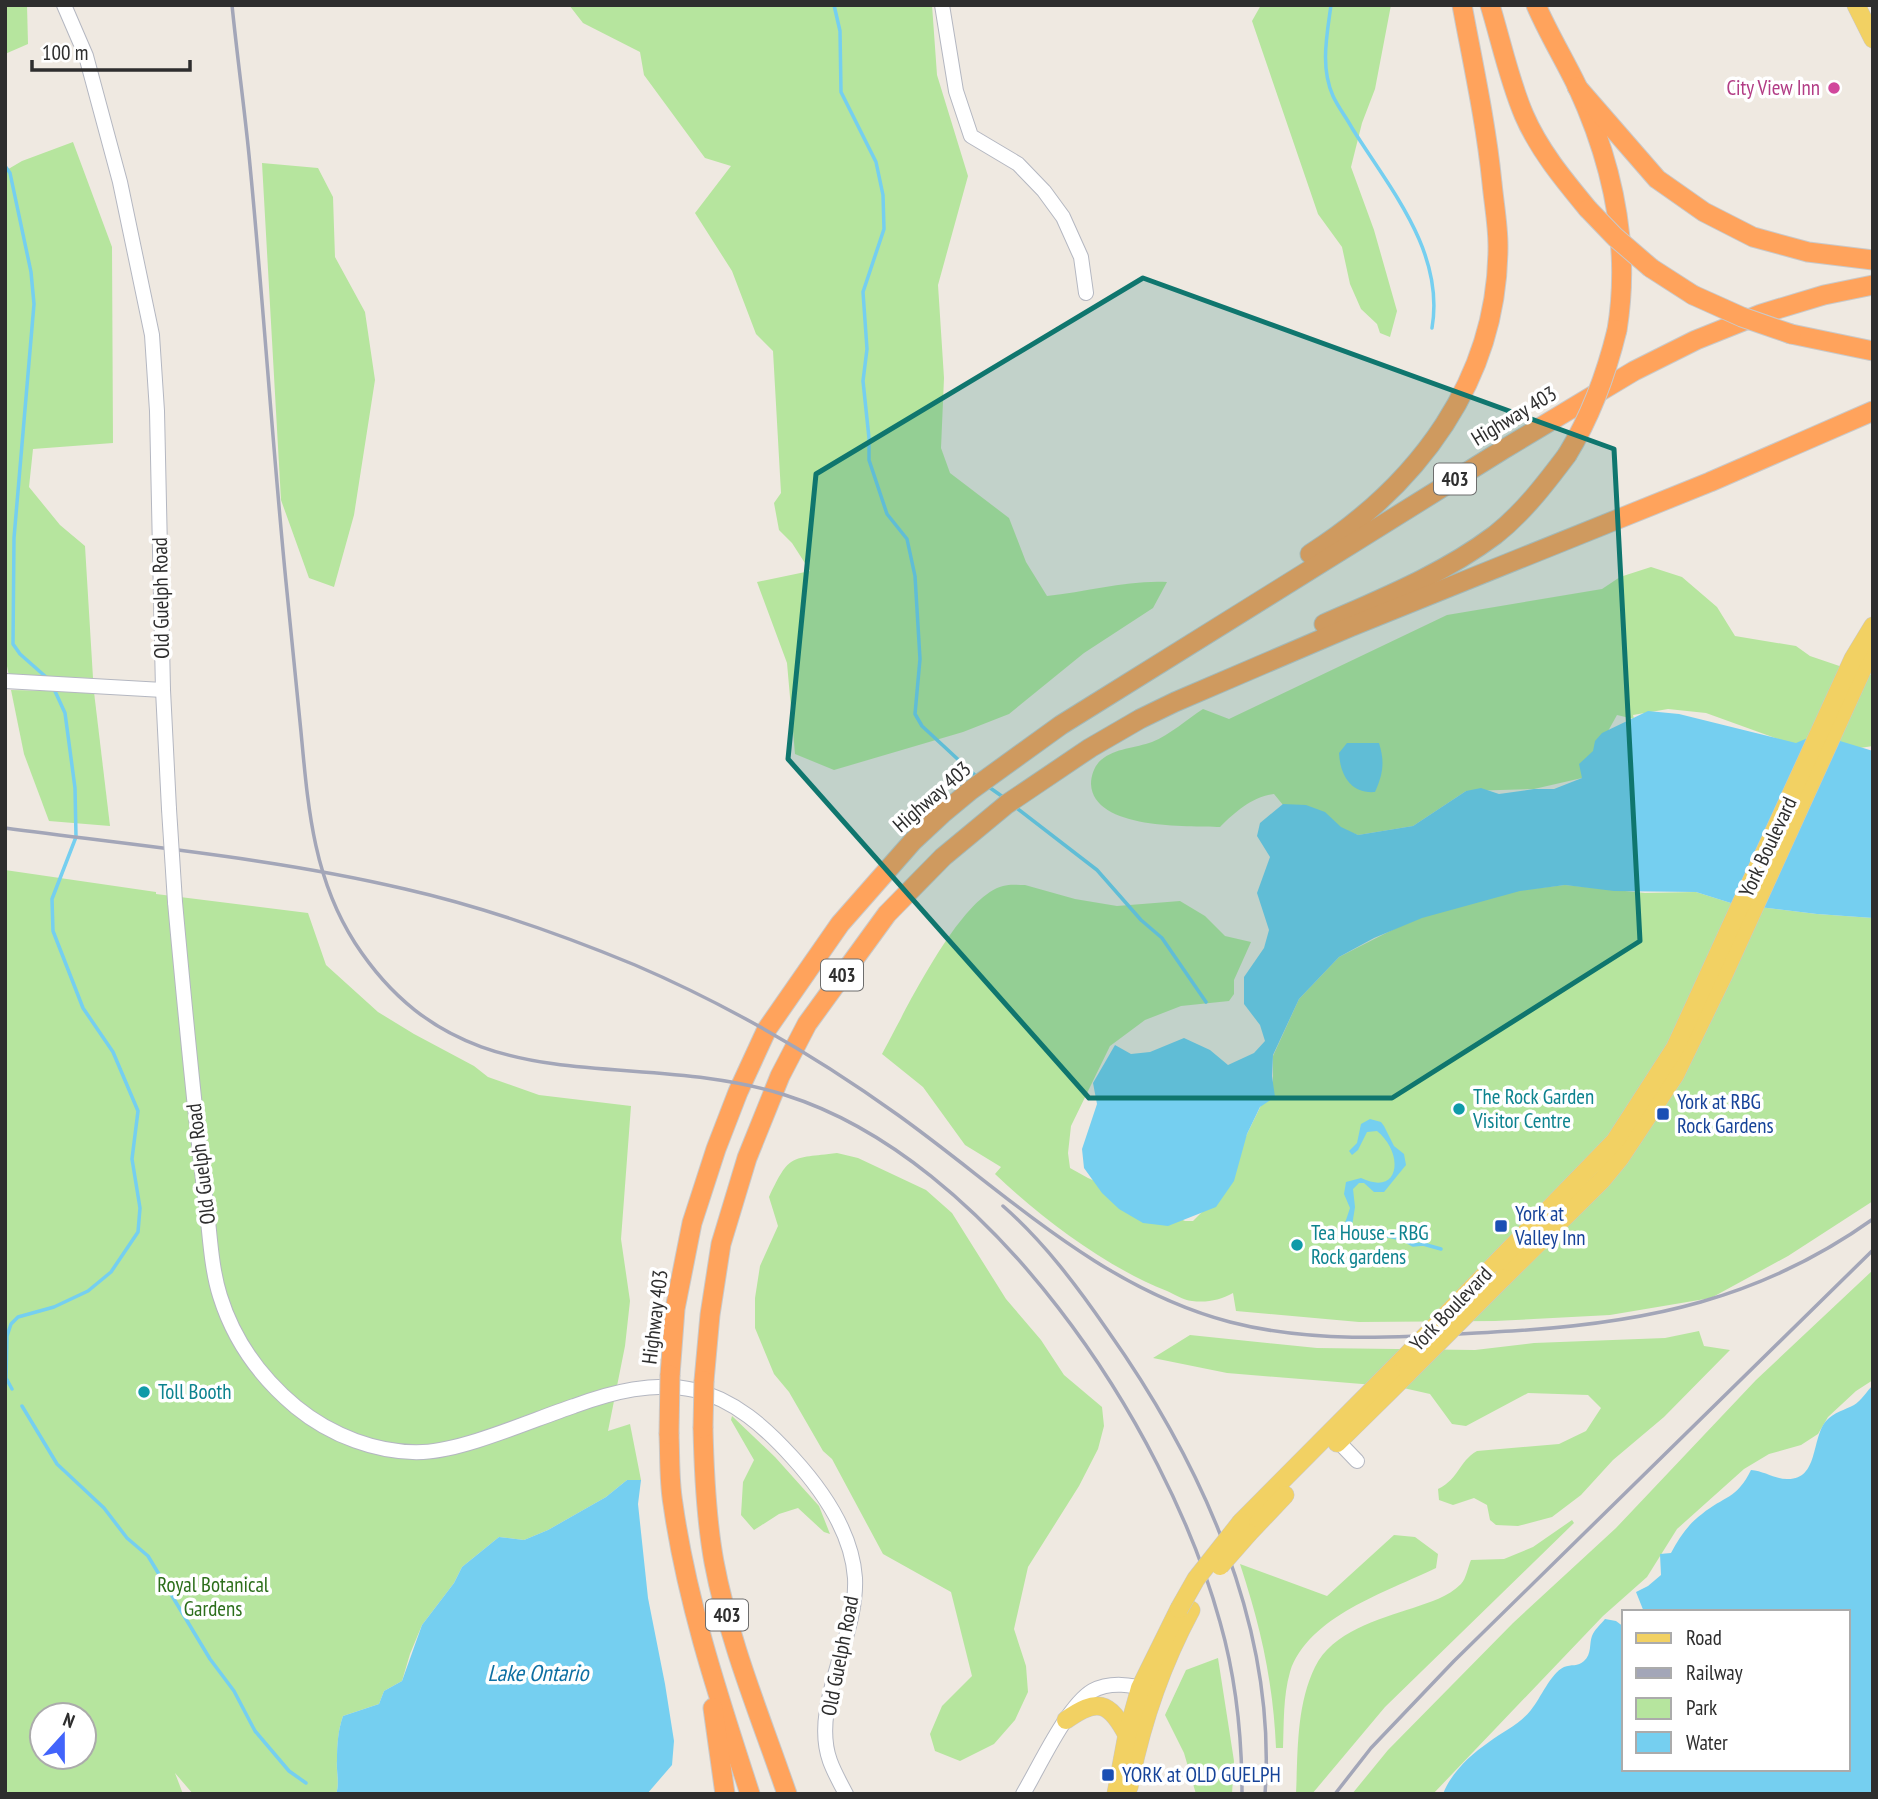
<svg xmlns="http://www.w3.org/2000/svg" width="1878" height="1799" font-family="'PT Sans Narrow',sans-serif">
	<rect width="100%" height="100%" fill="#efe9e1"/>
	<g fill="#b6e59e" fill-rule="evenodd">
		<polygon points="5,5 27,5 28,44 5,54"/>
		<path d="M569,5H932L937,75L968,176L938,285L944,378L941,448L950,473L1009,518L1026,562L1047,596C1087,592 1127,580 1167,582L1153,608L1084,653L1009,714L963,732L834,770L795,754L787,663L757,582L810,571L792,543L779,530L774,503L781,493L773,351L756,334L732,271L695,213L731,166L705,158L644,75L640,52L583,23Z"/>
		<polygon points="1261,5 1391,5 1375,89 1362,123 1351,167 1374,230 1397,311 1390,337 1380,333 1377,324 1361,309 1350,284 1342,247 1318,214 1252,21"/>
		<polygon points="73,142 112,247 113,443 33,449 29,487 60,525 85,546 93,678 9,676 5,656 5,171 22,161"/>
		<polygon points="262,163 318,168 333,197 335,257 365,312 375,380 354,515 334,587 309,578 281,500"/>
		<path d="M1651,567L1682,577L1717,607L1735,636L1796,646L1810,656L1860,673L1873,675V746L1819,754L1706,713L1668,709L1633,715L1634,719L1617,715L1582,778L1534,789L1466,791L1413,826L1358,835L1288,811L1274,794C1252,797 1235,812 1220,827C1189,826 1093,830 1091,784C1091,775 1095,765 1101,760C1115,748 1136,748 1152,742C1170,735 1187,719 1203,709L1229,719L1447,615L1602,589L1620,577Z"/>
		<polygon points="11,690 94,692 110,826 49,821 24,754"/>
		<path d="M5,870L156,892V894L308,913L326,965L378,1012L414,1034L474,1066L488,1077L539,1095L631,1106L621,1239L630,1301L625,1346L608,1431L630,1424L641,1480H627L606,1497L548,1530L524,1540L499,1537L462,1567L454,1583L422,1625L410,1654L402,1681L384,1691L379,1704L343,1716C338,1730 337,1746 337,1761C336,1771 340,1784 336,1794H193L175,1773L183,1794H5ZM42,1715H84V1757H42Z"/>
		<path d="M1025,885L1075,899L1117,906L1180,901L1205,916L1225,936L1251,942L1234,980V994L1229,1001L1181,1006L1145,1020L1110,1046L1071,1126L1068,1153L1070,1168L1088,1178L1185,1221H1193L1223,1191L1247,1134L1273,1081V1056L1299,999L1339,957L1455,898L1565,885L1645,893L1696,892L1734,904L1817,914L1873,918V1201L1788,1256L1711,1298L1610,1315L1495,1321L1359,1322L1236,1311L1233,1293C1220,1300 1207,1303 1192,1301C1183,1300 1174,1294 1167,1291C1106,1267 1042,1219 995,1174L1001,1167L965,1145L923,1087L882,1054C904,1014 959,897 1003,886C1010,884 1018,885 1025,885Z"/>
		<path d="M837,1153L858,1158L926,1190L952,1213L1006,1299L1041,1340L1064,1375L1102,1407L1104,1426L1098,1449L1079,1486L1028,1567L1014,1629L1026,1666L1028,1692L1015,1720L994,1744L960,1761L935,1751L930,1734L942,1706L972,1676L951,1592L883,1554L832,1459L823,1451L789,1392L774,1374L755,1328V1298L760,1266L778,1226L769,1197C790,1153 790,1159 837,1153Z"/>
		<polygon points="1873,1270 1873,1380 1856,1391 1828,1417 1818,1434 1801,1445 1769,1454 1744,1469 1677,1529 1647,1577 1603,1616 1433,1794 1352,1794 1388,1750 1513,1623 1616,1528 1756,1380"/>
		<path d="M1699,1331L1704,1346L1730,1350L1664,1417L1613,1460L1581,1495L1552,1517L1518,1526L1496,1525L1490,1520L1487,1505L1474,1498L1453,1505L1439,1500L1438,1489C1460,1478 1458,1462 1477,1451L1559,1444L1586,1431L1601,1408L1588,1395L1528,1393L1466,1426L1452,1424L1430,1394L1399,1387L1227,1373L1153,1358L1190,1335L1317,1348L1475,1350L1534,1343L1665,1338Z"/>
		<polygon points="732,1416 775,1457 819,1506 830,1534 824,1532 798,1508 779,1514 754,1530 741,1515 743,1482 754,1460 731,1420"/>
		<path d="M1572,1520L1574,1523L1385,1707L1312,1794H1296C1298,1752 1296,1706 1315,1667C1332,1632 1379,1619 1413,1608C1430,1602 1448,1597 1461,1584C1466,1579 1468,1567 1471,1560L1504,1559L1533,1547Z"/>
		<path d="M1394,1535L1415,1537L1438,1554L1436,1568C1387,1592 1308,1616 1290,1672C1283,1696 1284,1724 1283,1748H1276C1273,1681 1261,1628 1240,1564L1327,1596Z"/>
		<polygon points="1218,1658 1234,1761 1232,1794 1196,1794 1184,1753 1165,1715 1186,1670"/>
	</g>
	<g fill="#75cff0">
		<polygon points="1648,711 1679,714 1796,743 1817,734 1873,751 1873,918 1817,914 1734,904 1696,892 1614,891 1565,885 1520,891 1422,918 1374,938 1339,957 1299,999 1273,1055 1272,1076 1275,1097 1260,1107 1247,1134 1234,1181 1216,1207 1168,1226 1143,1223 1119,1209 1102,1193 1084,1168 1082,1149 1097,1104 1093,1083 1115,1045 1131,1054 1150,1052 1184,1038 1210,1050 1228,1065 1254,1053 1265,1041 1260,1025 1244,1004 1244,977 1264,948 1269,930 1257,893 1270,857 1257,836 1260,823 1283,804 1306,805 1325,812 1341,827 1358,835 1413,826 1466,791 1481,788 1499,794 1534,789 1554,789 1582,778 1579,764 1593,751 1595,741 1602,733"/>
		<path d="M1347,743H1379C1385,762 1383,774 1375,792C1350,794 1340,774 1339,753Z"/>
		<path d="M1370,1119L1381,1122L1384,1126L1394,1146L1404,1154L1406,1165L1384,1192H1374L1364,1183H1359L1353,1189L1355,1207L1352,1226C1361,1235 1373,1228 1383,1235L1379,1237C1368,1234 1360,1240 1349,1236L1344,1226L1350,1208L1344,1194L1346,1182L1361,1178C1401,1197 1404,1153 1377,1131L1367,1132L1358,1150L1352,1155L1349,1151L1357,1143L1361,1124Z"/>
		<path d="M1873,1385V1794H1443C1451,1773 1470,1755 1489,1742C1504,1731 1519,1725 1531,1710C1541,1698 1550,1674 1564,1667C1571,1664 1578,1667 1584,1661C1592,1654 1589,1644 1592,1636C1594,1630 1601,1624 1605,1619L1616,1621L1624,1627V1769H1848V1612H1644L1636,1592L1648,1586L1661,1575L1660,1554L1671,1553C1679,1538 1688,1524 1702,1514C1724,1496 1737,1499 1751,1470C1764,1471 1775,1479 1787,1479C1819,1480 1811,1439 1826,1421C1834,1412 1845,1410 1854,1405C1861,1401 1867,1391 1873,1385Z"/>
		<path d="M627,1480H641L638,1504L648,1598L665,1684L674,1741L672,1765L647,1794H336C340,1784 336,1771 337,1760C337,1745 338,1730 343,1716L379,1704L384,1691L402,1681L422,1625L454,1583L462,1567L499,1537L524,1540L548,1530L606,1497Z"/>
	</g>
	<g fill="none" stroke-linecap="round" stroke-linejoin="round">
		<g stroke="#75cff0" stroke-width="3.5">
			<polyline points="834,5 840,31 841,92 876,162 883,195 884,229 863,292 867,349 863,381 869,438 869,460 887,514 907,539 915,576 920,659 915,714 922,726 978,778"/>
			<path d="M1331,5C1327,35 1320,67 1333,96C1338,107 1346,117 1352,128C1390,189 1445,252 1432,328"/>
			<polyline points="5,166 10,173 31,272 34,304 14,538 13,644 20,654 46,677"/>
			<polyline points="986,785 1003,797"/>
			<polyline points="1014,806 1097,870 1141,920 1162,938 1206,1002"/>
			<polyline points="1383,1235 1402,1239 1413,1245 1423,1244 1441,1249"/>
			<polyline points="12,1389 6,1378 7,1336 11,1324 18,1317 54,1307 88,1291 111,1272 138,1232 140,1208 132,1159 138,1111 113,1052 83,1008 53,931 52,899 76,837 75,788 65,713 54,689"/>
			<polyline points="22,1406 57,1464 104,1508 127,1538 148,1556 210,1659 234,1691 255,1731 289,1771 306,1783"/>
		</g>
		<defs>
			<g id="minor">
				<polyline points="64,5 86,56 120,182 152,335 157,411 163,690 169,809"/>
				<polyline points="942,5 956,91 971,136 1018,164 1044,191 1063,217 1081,257 1086,293"/>
				<polyline points="5,681 163,690"/>
				<path d="M175,902C184,1000 193,1098 205,1196C210,1229 210,1264 220,1296C234,1341 260,1377 296,1407C330,1435 378,1454 423,1452C465,1450 532,1420 574,1406C612,1392 654,1381 694,1390C734,1399 766,1428 793,1458C823,1491 852,1532 855,1578C858,1637 810,1706 830,1761C834,1772 840,1783 846,1794"/>
				<polyline points="1331,1434 1357,1461"/>
				<path d="M1023,1794C1039,1767 1067,1706 1092,1691C1111,1681 1132,1685 1150,1690"/>
			</g>
			<g id="major">
				<polyline points="1856,5 1873,39"/>
				<polyline points="1503,1278 1602,1180 1620,1158 1675,1075 1724,974 1863,668 1873,652"/>
				<polyline points="1472,1288 1615,1141 1675,1048 1853,659 1873,626"/>
				<polyline points="1337,1443 1408,1373"/>
				<polyline points="1241,1522 1403,1359"/>
				<polyline points="1249,1533 1285,1495"/>
				<path d="M1066,1720C1097,1698 1109,1701 1127,1735"/>
				<path d="M1129,1787C1141,1724 1161,1666 1191,1610"/>
				<polyline points="1116,1794 1127,1735 1140,1688 1179,1609"/>
			</g>
			<g id="highway">
				<path d="M1490,5C1501,41 1509,80 1524,115C1539,150 1564,180 1588,209"/>
				<path d="M1536,5C1548,33 1564,59 1577,86C1613,164 1631,245 1617,330"/>
				<polyline points="1577,87 1657,179 1704,212 1753,237 1808,252 1873,260"/>
				<polyline points="1651,268 1693,295"/>
				<polyline points="1791,334 1873,351"/>
				<path d="M1310,554C1418,485 1498,380 1498,246C1498,225 1494,204 1492,183C1486,123 1473,64 1462,5"/>
				<path d="M1324,624C1383,598 1443,574 1495,535C1523,513 1546,483 1567,455"/>
				<polyline points="670,1375 675,1309 692,1223 716,1149 738,1092 767,1029 840,924 913,841 942,814 971,790 1061,725 1504,449 1634,371 1696,340 1761,314 1824,295 1873,285"/>
				<polyline points="704,1381 710,1315 721,1244 747,1158 780,1076 807,1024 887,914 943,857 1007,804 1090,748 1140,719 1175,702 1350,627 1710,482 1873,411"/>
				<path d="M703,1428C704,1473 706,1518 714,1562C729,1642 761,1718 787,1794"/>
				<path d="M669,1434C670,1457 669,1481 673,1504C687,1603 719,1698 750,1794"/>
				<polyline points="713,1708 725,1794"/>
			</g>
		</defs>
		<use href="#minor" stroke="#b4b7c1" stroke-width="16"/>
		<use href="#major" stroke="#c9c9c9" stroke-width="19"/>
		<use href="#highway" stroke="#c9c9c9" stroke-width="21"/>
		<use href="#minor" stroke="#fff" stroke-width="14"/>
		<use href="#major" stroke="#f2d163" stroke-width="18"/>
		<use href="#highway" stroke="#ffa35c" stroke-width="19"/>
		<g stroke="#a3a6b8" stroke-width="3.5">
			<path d="M232,5C237,55 244,105 249,155C263,297 272,440 286,582C291,632 296,682 301,732C308,806 313,878 355,943C465,1112 627,1045 785,1095C989,1159 1165,1423 1220,1622C1236,1678 1242,1736 1242,1794"/>
			<path d="M5,828C138,846 274,858 405,889C484,907 560,934 635,965C728,1005 816,1056 898,1115C1004,1191 1100,1288 1230,1322C1322,1346 1418,1336 1512,1331C1646,1323 1761,1299 1873,1219"/>
			<path d="M1003,1206C1044,1242 1077,1286 1108,1331C1202,1464 1277,1628 1265,1794"/>
			<polyline points="1335,1794 1371,1748 1454,1661 1873,1250"/>
		</g>
		<defs>
			<polyline id="minor-bridge" points="169,809 175,902"/>
			<g id="major-bridge">
				<polyline points="1403,1359 1472,1288"/>
				<polyline points="1408,1373 1503,1278"/>
				<polyline points="1220,1566 1249,1533"/>
				<polyline points="1179,1609 1196,1579 1241,1522"/>
			</g>
			<g id="highway-bridge">
				<polyline points="1588,209 1615,237 1651,268"/>
				<polyline points="1693,295 1742,317 1791,334"/>
				<path d="M1567,455C1591,416 1606,375 1617,330"/>
				<polyline points="703,1428 704,1381"/>
				<polyline points="669,1434 670,1375"/>
			</g>
		</defs>
		<use href="#minor-bridge" stroke="#b4b7c1" stroke-width="16" stroke-linecap="butt"/>
		<use href="#major-bridge" stroke="#c9c9c9" stroke-width="19" stroke-linecap="butt"/>
		<use href="#highway-bridge" stroke="#c9c9c9" stroke-width="21" stroke-linecap="butt"/>
		<use href="#minor-bridge" stroke="#fff" stroke-width="14"/>
		<use href="#major-bridge" stroke="#f2d163" stroke-width="18"/>
		<use href="#highway-bridge" stroke="#ffa35c" stroke-width="19"/>
	</g>
	<path fill="#0f766e" fill-opacity="0.2" stroke="#0f766e" stroke-width="5" stroke-linejoin="round" d="M1143,278L1614,449L1640,941L1392,1098H1089L788,759L816,474Z"/>
	<circle fill="#d1479c" stroke="#fff" stroke-width="2.5" cx="1834" cy="88" r="7"/>
	<g fill="#0f9aa8" stroke="#fff" stroke-width="2.5">
		<circle cx="1459" cy="1109" r="7"/>
		<circle cx="1297" cy="1245" r="7"/>
		<circle cx="144" cy="1392" r="7"/>
	</g>
	<g fill="#1a4fb4" stroke="#fff" stroke-width="2.5">
		<rect x="1656" y="1107" width="14" height="14" rx="3.5"/>
		<rect x="1494" y="1219" width="14" height="14" rx="3.5"/>
		<rect x="1101" y="1768" width="14" height="14" rx="3.5"/>
	</g>
	<g text-anchor="middle" stroke-width="7" stroke-linejoin="round" paint-order="stroke">
		<g fill="#fff" stroke="#6d6d6d" stroke-width="2">
			<rect x="1434" y="463.5" width="42" height="31" rx="5"/>
			<rect x="821" y="959.5" width="42" height="31" rx="5"/>
			<rect x="706" y="1599.5" width="42" height="31" rx="5"/>
		</g>
		<g font-size="19" font-weight="bold" fill="#2e2e2e">
			<text x="1455" y="486">403</text>
			<text x="842" y="982">403</text>
			<text x="727" y="1622">403</text>
		</g>
		<g font-size="21" fill="#b23c85" stroke="#fff" text-anchor="end">
			<text x="1820" y="95">City View Inn</text>
		</g>
		<g font-size="21" fill="#2e2e2e" stroke="#fff">
			<text transform="translate(1514 416) rotate(-31)" y="7">Highway 403</text>
			<text transform="translate(161 598) rotate(-91)" y="7">Old Guelph Road</text>
			<text transform="translate(932 797) rotate(-41)" y="7">Highway 403</text>
			<text transform="translate(1768 847) rotate(-65)" y="7">York Boulevard</text>
			<text transform="translate(201 1164) rotate(-97)" y="7">Old Guelph Road</text>
			<text transform="translate(1451 1309) rotate(-46)" y="7">York Boulevard</text>
			<text transform="translate(655 1317) rotate(-83)" y="7">Highway 403</text>
			<text transform="translate(840 1656) rotate(-79)" y="7">Old Guelph Road</text>
		</g>
		<g font-size="21" fill="#0d838f" stroke="#fff" text-anchor="start">
			<text x="1473" y="1104">The Rock Garden<tspan x="1473" dy="24">Visitor Centre</tspan></text>
			<text x="1311" y="1240">Tea House - RBG<tspan x="1311" dy="24">Rock gardens</tspan></text>
			<text x="158" y="1399">Toll Booth</text>
		</g>
		<g font-size="21" fill="#164399" stroke="#fff" text-anchor="start">
			<text x="1677" y="1109">York at RBG<tspan x="1677" dy="24">Rock Gardens</tspan></text>
			<text x="1515" y="1221">York at<tspan x="1515" dy="24">Valley Inn</tspan></text>
			<text x="1122" y="1782">YORK at OLD GUELPH</text>
		</g>
		<g font-size="21" fill="#2c6e1b" stroke="#fff">
			<text x="213" y="1592">Royal Botanical<tspan x="213" dy="24">Gardens</tspan></text>
		</g>
		<g font-size="23" font-style="italic" fill="#0d6fa3" stroke="#fff">
			<text x="538" y="1681">Lake Ontario</text>
		</g>
	</g>
	<rect width="1878" height="1799" fill="none" stroke="#2e2e2e" stroke-width="14"/>
	<rect x="1622" y="1610" width="228" height="161" fill="#ffffff" stroke="#ababab" stroke-width="2"/>
	<rect x="1636" y="1633" width="35" height="10" fill="#f2d163" stroke="#ababab" stroke-width="2"/>
	<text x="1686" y="1645" font-size="21" fill="#2e2e2e">Road</text>
	<rect x="1636" y="1668" width="35" height="10" fill="#a3a6b8" stroke="#ababab" stroke-width="2"/>
	<text x="1686" y="1680" font-size="21" fill="#2e2e2e">Railway</text>
	<rect x="1636" y="1698" width="35" height="21" fill="#b6e59e" stroke="#ababab" stroke-width="2"/>
	<text x="1686" y="1715" font-size="21" fill="#2e2e2e">Park</text>
	<rect x="1636" y="1732" width="35" height="21" fill="#75cff0" stroke="#ababab" stroke-width="2"/>
	<text x="1686" y="1750" font-size="21" fill="#2e2e2e">Water</text>
	<g transform="translate(63 1736) rotate(21)"><circle r="33" fill="#ffffff" stroke="#ababab" stroke-width="2"/>
	<path d="M0-5L12 26L0 18L-12 26Z" fill="#4264fb"/>
	<text y="-10" font-size="19" font-weight="bold" text-anchor="middle" fill="#2e2e2e">N</text>
	</g>
	<path d="M32 60v10h158v-10" fill="none" stroke="#2e2e2e" stroke-width="3.5"/>
	<text x="42" y="60" font-size="21" fill="#2e2e2e" stroke="#ffffff" stroke-width="5" paint-order="stroke">100 m</text>
</svg>
